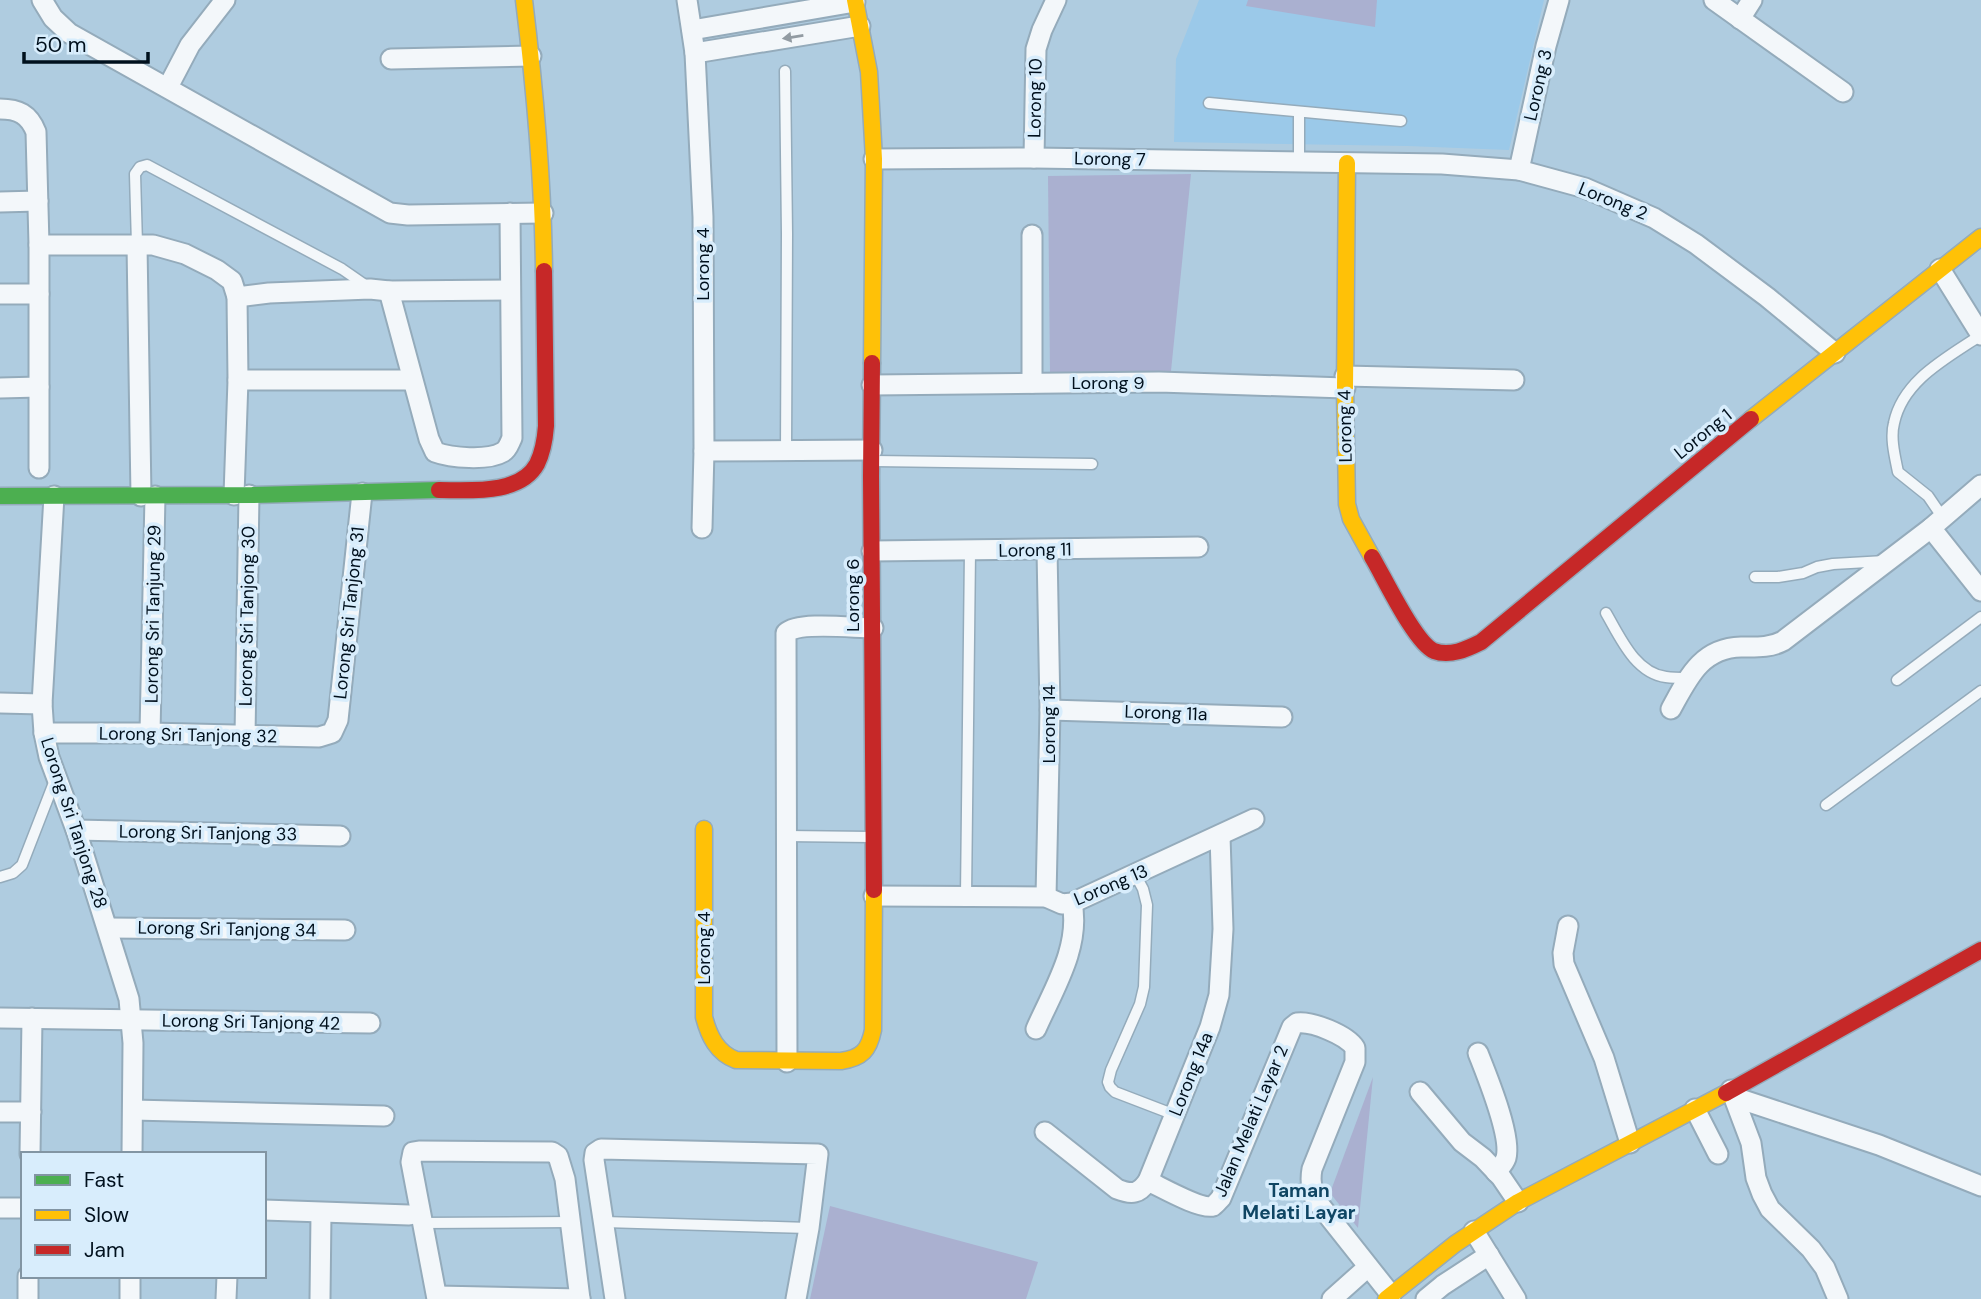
<svg xmlns="http://www.w3.org/2000/svg" width="1981" height="1299" font-family="'DM Sans',sans-serif">
	<rect width="100%" height="100%" fill="#afcce0"/>
	<polygon fill="#9bc9e9" points="1199,0 1544,0 1509,150 1408,146 1174,142 1176,59"/>
	<g fill="#aab0d0">
		<polygon points="1248,0 1377,0 1375,27 1246,6"/>
		<polygon points="1191,174 1171,371 1050,375 1048,176"/>
		<polygon points="1373,1077 1358,1228 1330,1193"/>
		<polygon points="830,1206 1038,1262 1026,1299 810,1299"/>
	</g>
	<g fill="none" stroke-linecap="round" stroke-linejoin="round">
		<defs>
			<g id="lane">
				<polyline points="785,71 787,234 786,451"/>
				<polyline points="1209,103 1401,121"/>
				<polyline points="1299,163 1299,113"/>
				<polyline points="137,245 135,174 140,167 147,165 342,269 368,287"/>
				<polyline points="875,461 1092,464"/>
				<path d="M1943,518L1928,496L1898,472C1895,457 1890,438 1894,423C1903,380 1947,358 1981,335"/>
				<polyline points="1755,577 1778,577 1803,573 1817,567 1833,564 1885,561"/>
				<path d="M1606,613C1620,637 1635,673 1666,677C1673,678 1681,678 1688,678"/>
				<polyline points="1897,680 1981,617"/>
				<polyline points="1826,805 1981,691"/>
				<polyline points="787,836 870,837"/>
				<polyline points="1135,874 1143,889 1147,905 1144,987 1140,1004 1111,1070 1108,1082 1110,1087 1115,1092 1175,1115"/>
				<polyline points="0,877 13,873 22,865 55,780"/>
				<polyline points="966,896 970,551"/>
				<polyline points="604,1222 809,1228"/>
				<polyline points="422,1223 571,1222"/>
			</g>
			<g id="street">
				<polyline points="42,0 53,18 69,33 390,213 408,215 543,213"/>
				<polyline points="687,0 695,53 703,217 704,451 702,528"/>
				<polyline points="1714,0 1843,92"/>
				<polyline points="1740,19 1752,0"/>
				<polyline points="692,30 855,2"/>
				<polyline points="695,53 860,26"/>
				<polyline points="391,59 531,56"/>
				<polyline points="168,87 190,45 225,0"/>
				<path d="M0,109C18,109 29,114 36,132L39,245V468"/>
				<polyline points="1034,158 1036,49 1042,30 1056,0"/>
				<polyline points="874,159 1034,158 1442,164 1519,170 1585,188 1654,218 1696,244 1767,297 1835,353"/>
				<polyline points="1519,170 1546,46 1559,0"/>
				<polyline points="0,202 38,201"/>
				<polyline points="1032,235 1032,383"/>
				<polyline points="39,245 153,245 185,254 217,270 232,281 237,297 238,380 234,495"/>
				<polyline points="137,245 141,496"/>
				<polyline points="1940,269 1981,335"/>
				<path d="M389,291L429,439L435,452C451,458 488,461 503,452C508,449 509,444 512,438L510,213"/>
				<polyline points="0,294 39,294"/>
				<polyline points="237,297 269,293 370,289 389,291 510,290"/>
				<polyline points="1345,376 1514,380"/>
				<polyline points="238,380 412,380"/>
				<polyline points="872,385 1159,382 1345,388"/>
				<polyline points="0,388 39,387"/>
				<polyline points="704,451 872,450"/>
				<polyline points="54,496 42,704 44,733 49,757 76,830 129,999 133,1043 132,1154"/>
				<polyline points="1931,528 1981,591"/>
				<polyline points="872,551 1198,547"/>
				<polyline points="0,703 42,704"/>
				<path d="M1671,709C1688,678 1701,648 1741,647C1756,647 1770,648 1783,641L1931,528L1981,485"/>
				<polyline points="1050,710 1282,717"/>
				<polyline points="44,733 150,733 319,737 332,733 338,720 362,493"/>
				<polyline points="150,733 155,496"/>
				<polyline points="245,736 249,495"/>
				<polyline points="76,830 340,836"/>
				<polyline points="874,896 1046,897 1062,904 1072,903 1254,819"/>
				<polyline points="1046,897 1050,710 1047,550"/>
				<polyline points="1568,926 1563,953 1564,964 1604,1058 1630,1143"/>
				<polyline points="108,928 345,930"/>
				<polyline points="0,1018 370,1023"/>
				<path d="M1036,1029C1053,990 1081,947 1072,903"/>
				<path d="M1478,1053C1487,1076 1512,1136 1506,1158C1504,1164 1500,1167 1496,1172"/>
				<path d="M787,1062L786,633C799,621 853,628 873,628"/>
				<polyline points="1731,1090 1751,1143 1756,1178 1762,1194 1770,1209 1811,1249 1825,1268 1838,1299"/>
				<polyline points="1420,1092 1462,1142 1483,1158 1501,1177 1518,1202"/>
				<polyline points="1734,1097 1879,1145 1981,1186"/>
				<polyline points="1695,1109 1718,1154"/>
				<polyline points="133,1110 384,1116"/>
				<polyline points="0,1112 31,1112"/>
				<path d="M1045,1132L1117,1189C1132,1195 1139,1194 1148,1181L1210,1027L1219,995L1223,929L1220,836"/>
				<polyline points="30,1154 32,1018"/>
				<path d="M1148,1181C1161,1187 1201,1210 1213,1206C1216,1204 1219,1200 1221,1198L1292,1027L1297,1023C1312,1021 1347,1035 1355,1048V1062L1312,1169C1310,1180 1311,1189 1315,1199L1391,1295"/>
				<polyline points="0,1208 23,1208"/>
				<polyline points="264,1210 409,1215"/>
				<polyline points="1474,1231 1516,1299"/>
				<polyline points="437,1296 580,1299"/>
				<polyline points="28,1299 28,1276"/>
				<polyline points="130,1299 130,1276"/>
				<polyline points="226,1299 227,1276"/>
				<polyline points="320,1299 321,1213"/>
				<polyline points="437,1299 411,1162 413,1152 419,1151 552,1152 558,1156 565,1179 580,1299"/>
				<polyline points="615,1299 594,1160 595,1153 601,1149 818,1154 809,1228 796,1299"/>
				<polyline points="1332,1299 1368,1267"/>
				<polyline points="1426,1299 1443,1285 1489,1255"/>
			</g>
			<polyline id="fast" points="0,496 252,495 439,490"/>
			<g id="slow">
				<path d="M524,0C535,90 543,181 544,271"/>
				<polyline points="855,0 869,72 874,159 872,363"/>
				<polyline points="1347,163 1345,388 1347,504 1351,519 1372,557"/>
				<polyline points="1751,419 1981,237"/>
				<path d="M704,829V1017C709,1036 717,1053 736,1060L841,1061C862,1058 869,1050 873,1030L874,890"/>
				<polyline points="1386,1299 1455,1244 1518,1202 1726,1093"/>
			</g>
			<g id="jam">
				<polyline points="872,363 871,476 874,890"/>
				<path d="M439,490C470,490 520,495 537,464C543,452 545,439 546,426L544,271"/>
				<path d="M1372,557C1384,577 1415,643 1434,651C1450,657 1467,649 1481,642L1751,419"/>
				<polyline points="1726,1093 1981,950"/>
			</g>
		</defs>
		<use href="#lane" stroke="#94abbb" stroke-width="13"/>
		<use href="#street" stroke="#94abbb" stroke-width="23"/>
		<use href="#fast" stroke="#94abbb" stroke-width="19"/>
		<use href="#slow" stroke="#94abbb" stroke-width="19"/>
		<use href="#jam" stroke="#94abbb" stroke-width="19"/>
		<use href="#lane" stroke="#f3f7fa" stroke-width="10"/>
		<use href="#street" stroke="#f3f7fa" stroke-width="19"/>
		<use href="#fast" stroke="#4caf50" stroke-width="16"/>
		<use href="#slow" stroke="#ffc107" stroke-width="16"/>
		<use href="#jam" stroke="#c62828" stroke-width="16"/>
	</g>
	<defs><path id="oneway-solid" d="M-6-.8H1V-3.2L6.5 0L1 3.2V.8H-6Z" transform="scale(1.75)"/></defs>
	<use fill="#929ba2" href="#oneway-solid" transform="translate(793 37) rotate(171)"/>
	<g text-anchor="middle" stroke-width="7" stroke-linejoin="round" paint-order="stroke">
		<g font-size="18" fill="#00101d" stroke="#d8edfc">
			<text transform="translate(1538 85) rotate(-77)" y="6">Lorong 3</text>
			<text transform="translate(1035 98) rotate(-89)" y="6">Lorong 10</text>
			<text transform="translate(1110 159) rotate(1)" y="6">Lorong 7</text>
			<text transform="translate(1613 201) rotate(22)" y="6">Lorong 2</text>
			<text transform="translate(703 264) rotate(-90)" y="6">Lorong 4</text>
			<text x="1108" y="389">Lorong 9</text>
			<text transform="translate(1345 426) rotate(-91)" y="6">Lorong 4</text>
			<text transform="translate(1703 434) rotate(-39)" y="6">Lorong 1</text>
			<text transform="translate(1035 550) rotate(-1)" y="6">Lorong 11</text>
			<text transform="translate(853 595) rotate(-90)" y="6">Lorong 6</text>
			<text transform="translate(349 613) rotate(-84)" y="6">Lorong Sri Tanjong 31</text>
			<text transform="translate(153 614) rotate(-89)" y="6">Lorong Sri Tanjung 29</text>
			<text transform="translate(247 616) rotate(-89)" y="6">Lorong Sri Tanjong 30</text>
			<text transform="translate(1166 713) rotate(2)" y="6">Lorong 11a</text>
			<text transform="translate(1049 724) rotate(-90)" y="6">Lorong 14</text>
			<text transform="translate(188 735) rotate(1)" y="6">Lorong Sri Tanjong 32</text>
			<text transform="translate(74 823) rotate(72)" y="6">Lorong Sri Tanjong 28</text>
			<text transform="translate(208 833) rotate(1)" y="6">Lorong Sri Tanjong 33</text>
			<text transform="translate(1111 885) rotate(-23)" y="6">Lorong 13</text>
			<text transform="translate(227 929) rotate(1)" y="6">Lorong Sri Tanjong 34</text>
			<text transform="translate(704 948) rotate(-90)" y="6">Lorong 4</text>
			<text transform="translate(251 1022) rotate(1)" y="6">Lorong Sri Tanjong 42</text>
			<text transform="translate(1191 1074) rotate(-68)" y="6">Lorong 14a</text>
			<text transform="translate(1251 1121) rotate(-67)" y="6">Jalan Melati Layar 2</text>
		</g>
		<g font-size="19" font-weight="bold" fill="#0f4563" stroke="#d8edfc">
			<text x="1299" y="1197">Taman<tspan x="1299" dy="22">Melati Layar</tspan></text>
		</g>
	</g>
	<rect x="21" y="1152" width="245" height="126" fill="#d8edfc" stroke="#8295a3" stroke-width="2"/>
	<rect x="35" y="1175" width="35" height="10" fill="#4caf50" stroke="#8295a3" stroke-width="2"/>
	<text x="84" y="1187" font-size="21" fill="#00101d">Fast</text>
	<rect x="35" y="1210" width="35" height="10" fill="#ffc107" stroke="#8295a3" stroke-width="2"/>
	<text x="84" y="1222" font-size="21" fill="#00101d">Slow</text>
	<rect x="35" y="1245" width="35" height="10" fill="#c62828" stroke="#8295a3" stroke-width="2"/>
	<text x="84" y="1257" font-size="21" fill="#00101d">Jam</text>
	<path d="M24 52v10h124v-10" fill="none" stroke="#00101d" stroke-width="3.5"/>
	<text x="35" y="52" font-size="21" fill="#00101d" stroke="#d8edfc" stroke-width="5" paint-order="stroke">50 m</text>
</svg>
